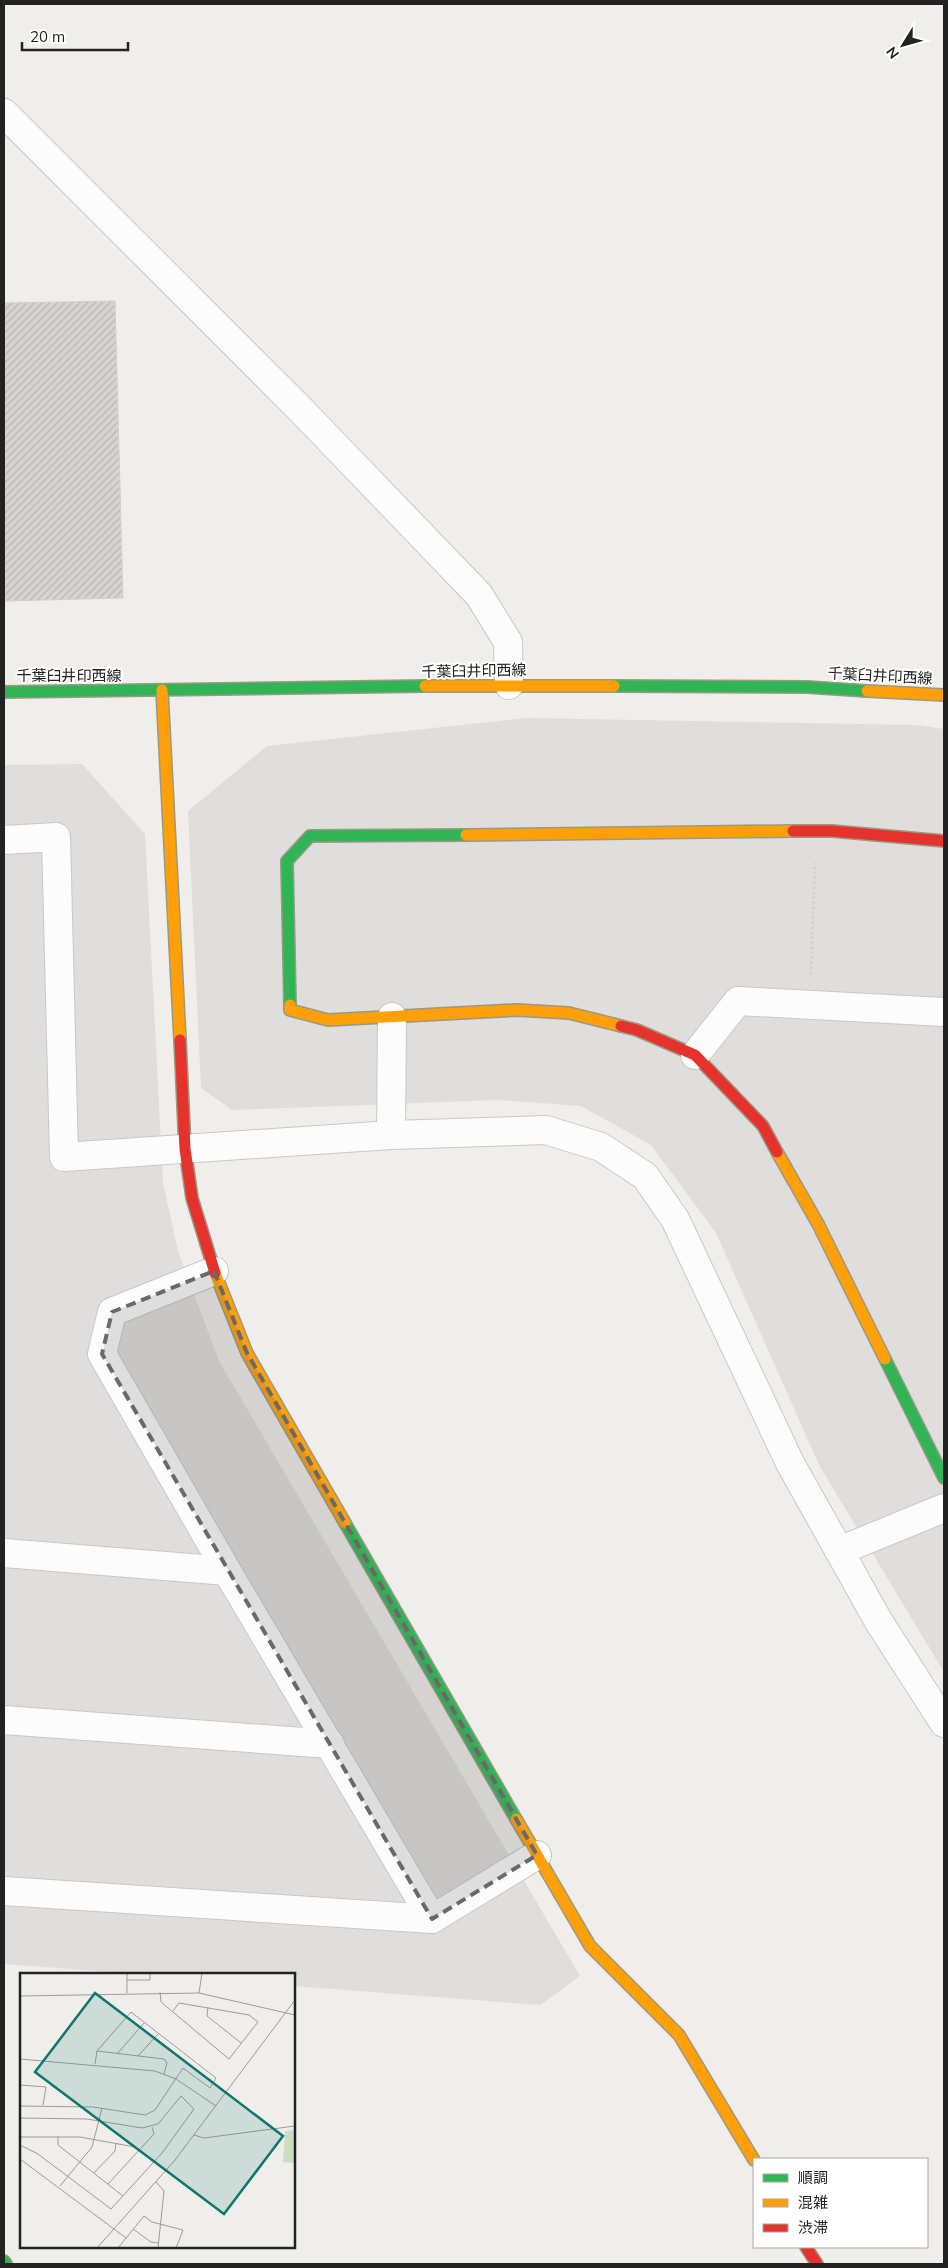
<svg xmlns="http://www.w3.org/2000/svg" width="948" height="2268" font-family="Mulish,'Noto Sans JP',sans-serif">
	<defs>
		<pattern id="building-hatch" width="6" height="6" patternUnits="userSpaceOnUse" patternTransform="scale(1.25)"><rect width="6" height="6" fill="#d7d4d2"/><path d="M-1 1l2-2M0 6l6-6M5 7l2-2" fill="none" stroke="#b8b6b4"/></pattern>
	</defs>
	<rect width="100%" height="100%" fill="#f0eeeb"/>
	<g fill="#dfdedc">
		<polygon points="526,718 917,725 944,729 944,1672 819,1465 716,1233 651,1145 581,1106 496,1100 232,1110 201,1088 188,811 267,746"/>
		<polygon points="82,764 145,834 163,1183 178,1251 219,1361 580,1976 540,2005 294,1986 294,1974 136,1974 4,1964 4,765"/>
	</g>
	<polygon fill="url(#building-hatch)" stroke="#d3d0cc" points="115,301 123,598 4,601 4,303"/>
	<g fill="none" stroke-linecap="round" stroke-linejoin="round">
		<defs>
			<g id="street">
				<polyline points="4,113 301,410 479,595 508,642 509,685"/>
				<polyline points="4,840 56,837 64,1157 391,1135 546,1130 601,1147 645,1176 675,1219 790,1463 879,1622 944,1723"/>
				<polyline points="695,1055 738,1001 944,1012"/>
				<polyline points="391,1135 392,1017"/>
				<polyline points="214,1271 112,1312 102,1354 227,1571 432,1919"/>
				<polyline points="839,1551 944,1508"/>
				<polyline points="4,1553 227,1571"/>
				<polyline points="4,1720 330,1744"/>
				<polyline points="4,1891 432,1919 537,1855"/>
			</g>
			<g id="fast">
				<polyline points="614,686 807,687 867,691"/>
				<polyline points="4,692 425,686"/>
				<polyline points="290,1005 287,861 310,836 466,835"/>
				<polyline points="885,1359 944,1478"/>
				<polyline points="345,1523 516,1819"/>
				<polyline points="4,2261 6,2264"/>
			</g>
			<g id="slow">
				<polyline points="425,686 614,686"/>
				<polyline points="162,690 180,1040"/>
				<polyline points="867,691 944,695"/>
				<polyline points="466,835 793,831"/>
				<polyline points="290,1005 290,1010 328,1020 517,1010 569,1013 621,1026"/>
				<polyline points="777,1152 818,1224 885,1359"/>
				<polyline points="215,1273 247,1353 345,1523"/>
				<polyline points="516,1819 590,1946 679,2035 754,2160"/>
			</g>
			<g id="jam">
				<polyline points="793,831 832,831 944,841"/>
				<polyline points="621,1026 637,1030 695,1055 763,1126 777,1152"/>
				<polyline points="180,1040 185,1149 192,1198 215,1273"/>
				<polyline points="806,2247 817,2264"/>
			</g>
		</defs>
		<use href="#street" stroke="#c9c8c7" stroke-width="30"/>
		<use href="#fast" stroke="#999a82" stroke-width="14"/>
		<use href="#slow" stroke="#999a82" stroke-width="14"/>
		<use href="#jam" stroke="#999a82" stroke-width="14"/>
		<polyline stroke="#dccecd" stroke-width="3" stroke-dasharray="2.5 2.5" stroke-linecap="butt" points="811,974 815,863"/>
		<use href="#street" stroke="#fdfcfc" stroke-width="28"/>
		<use href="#fast" stroke="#30b455" stroke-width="11"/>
		<use href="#slow" stroke="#ff9f0a" stroke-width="11"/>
		<use href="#jam" stroke="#e5322d" stroke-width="11"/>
	</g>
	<path fill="#6a6968" fill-opacity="0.2" stroke="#6a6968" stroke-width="4" stroke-dasharray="10 6" stroke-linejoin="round" d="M214,1271L247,1353L537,1855L432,1919L102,1354L112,1312Z"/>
	<g text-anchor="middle" stroke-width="4" stroke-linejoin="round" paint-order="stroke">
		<g font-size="15" fill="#222" stroke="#fff">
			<text transform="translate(474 671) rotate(-1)" y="5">千葉臼井印西線</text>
			<text x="69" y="681">千葉臼井印西線</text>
			<text transform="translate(880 676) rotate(3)" y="5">千葉臼井印西線</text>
		</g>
	</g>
	<g transform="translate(20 1973)">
		<rect width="275" height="275" fill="#f0eeeb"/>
		<path d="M275,157V190L263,189L265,158Z" fill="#cbdec1"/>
		<path fill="none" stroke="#9e9c9b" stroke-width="1" d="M107,0V20M107,7H130V0M140,19L141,29L209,86L238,49L229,42L159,30L153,38M179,20L182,0M0,23L179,20L275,42M188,34L187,43L221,70M77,78L144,86L147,90L144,101M97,81L124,50M118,83L138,61M0,86L135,98L156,106L196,133M0,112L26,114L23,132M0,133L73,134L125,142L135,137L163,95L190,115L196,105L111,39L77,78L75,91M0,145L67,146L122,155L138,151L161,123L174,136L142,180L91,236L18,181L0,172M174,162L184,165L275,153M38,163V172L103,223M0,169L1,164H60L115,174L119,178M0,186L106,265M74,200L95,178L96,170M136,209L144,218L138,275M88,211L134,161L132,154M40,213L72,174L82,135M113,256L131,269L138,270M77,275L155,187L275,27M98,275L124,243L132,249L163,257L156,275"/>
		<path fill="#0f766e" fill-opacity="0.15" stroke="#0f766e" stroke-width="2.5" d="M75,20L263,163L204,241L15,99Z"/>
		<rect width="275" height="275" fill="none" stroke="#222" stroke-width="2.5"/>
	</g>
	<rect width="948" height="2268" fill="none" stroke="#222222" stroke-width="10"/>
	<rect x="753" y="2158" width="175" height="90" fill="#ffffff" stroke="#a7a7a7"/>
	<rect x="763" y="2174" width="25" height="8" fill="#30b455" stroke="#a7a7a7"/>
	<text x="798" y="2183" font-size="15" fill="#222222">順調</text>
	<rect x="763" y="2199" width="25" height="8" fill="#ff9f0a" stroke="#a7a7a7"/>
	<text x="798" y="2208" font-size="15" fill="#222222">混雑</text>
	<rect x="763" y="2224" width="25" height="8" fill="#e5322d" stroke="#a7a7a7"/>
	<text x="798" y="2233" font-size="15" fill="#222222">渋滞</text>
	<g transform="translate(903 45) rotate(233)" stroke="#ffffff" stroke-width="4" paint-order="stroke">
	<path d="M0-4L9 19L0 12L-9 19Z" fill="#222222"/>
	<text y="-8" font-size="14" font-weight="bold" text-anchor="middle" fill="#222222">N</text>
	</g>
	<path d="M22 42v8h106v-8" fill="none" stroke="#222222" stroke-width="2.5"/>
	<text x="30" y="42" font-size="15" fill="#222222" stroke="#ffffff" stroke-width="4" paint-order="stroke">20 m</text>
</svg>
